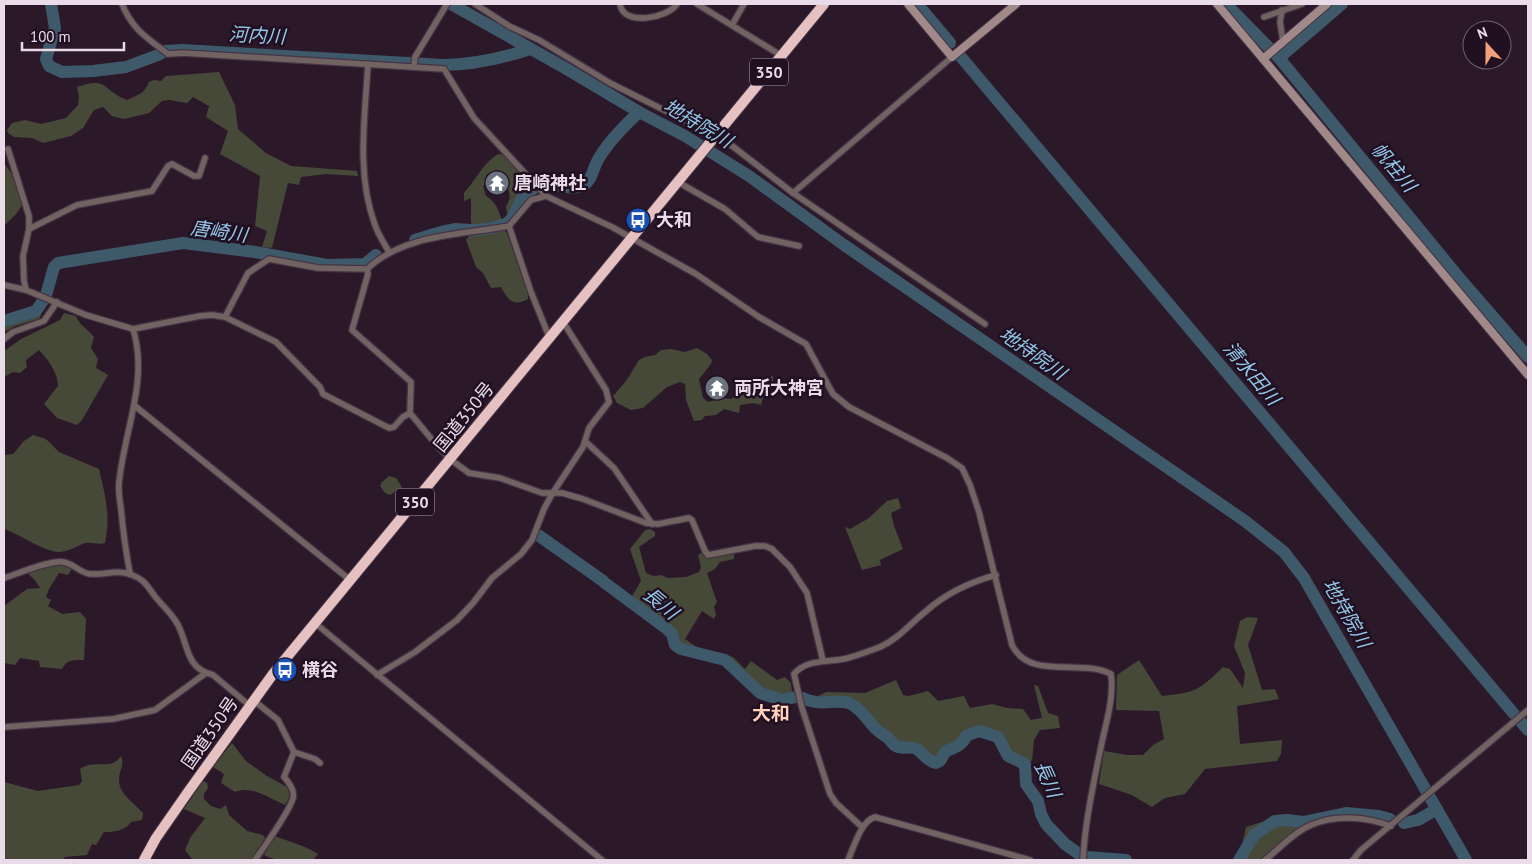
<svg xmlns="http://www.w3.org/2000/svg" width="1532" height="864" font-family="'PT Sans','Noto Sans JP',sans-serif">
	<rect width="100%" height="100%" fill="#2b192a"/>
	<g fill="#474938">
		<path d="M219,72L235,105L238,129L266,153L291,166L357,171L358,176L326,174L301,177L299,185L288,183L272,248L262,247L267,231L255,226L260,176L220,154L228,131L206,117L209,106L193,97L187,103L169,100L162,101L149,113L124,119L112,116L103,107L94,110L83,128L71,136L43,143L32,138L14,137L8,133L7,130L12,123L25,120L41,124L66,118L78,105L79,97L77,87C109,76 101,90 127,100C138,95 144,94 149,82L154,80L161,81L166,76Z"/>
		<path d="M498,154L505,155L539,192L523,204L514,207L509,217L507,213L506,206C515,196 505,180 498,171L486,175L487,183L483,186L486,196C495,201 499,210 502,221L476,227L471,223V198L464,201V193C476,180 483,163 498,154Z"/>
		<polygon points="4,163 14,177 22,205 17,213 4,226"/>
		<path d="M504,230L507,233L528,294V299C513,307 508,300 501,287L491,288L483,273L476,267L466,240L469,236Z"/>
		<polygon points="37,313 41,315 39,319 15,326 4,332 4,324"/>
		<path d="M64,313L76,316C80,326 88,329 94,337L91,348L98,359L96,368L108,375L82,420L77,425L57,418L44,404L58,386C57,371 49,361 39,350L26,360L27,367L20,373L13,372L4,377V351L21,339L60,320Z"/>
		<polygon points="697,348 707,354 712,360 711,364 699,379 703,398 708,402 721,398 731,399 752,383 773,376 773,384 766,387 761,405 753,403 740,405 739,413 724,409 716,415 705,416 702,420 694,421 686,400 685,384 680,382 667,387 643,408 631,410 617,403 613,396 626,381 639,360 645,357 655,355 661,350 671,349 685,352"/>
		<path d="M33,435L46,439L59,452L99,469C105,496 111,514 105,543C98,545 92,542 85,543C77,546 67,552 59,552C44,552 20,534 4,529V455L13,454L24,441Z"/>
		<polygon points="389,476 396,478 402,487 390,495 385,493 380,486 382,482"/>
		<polygon points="898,498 901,508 891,513 894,526 903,549 880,560 881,565 862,570 845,527 850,529 869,518 887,501"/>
		<polygon points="650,529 655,532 655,536 639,547 646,573 654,576 661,575 668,578 686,577 699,572 701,567 698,555 703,552 707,556 734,552 734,559 720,562 715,569 707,573 717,602 714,607 716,615 714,619 702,611 685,639 701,650 733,657 745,669 751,661 777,680 785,677 791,683 792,693 789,697 781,698 760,690 726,659 681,647 677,643 668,626 631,598 641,581 630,549 645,530"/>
		<path d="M56,564L65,565L72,569L68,575L59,573L49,589L46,597L51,600L48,606L62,614L80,612L86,619L84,660C74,660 67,659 62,669L40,667L39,661L20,658L15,665L4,663V606L27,589L40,588L34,579L27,573Z"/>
		<path d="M1247,617L1258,618L1248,645L1262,690L1275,689L1279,699L1237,706L1240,744L1282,740L1281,754L1277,761L1205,769L1185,794L1165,798L1152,807L1132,795L1099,784L1104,751L1128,755H1143L1153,745L1164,739L1159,711L1116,710L1117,675L1139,660L1162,696C1197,692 1198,691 1223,667L1230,669L1243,688L1245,673L1234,646L1240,621Z"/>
		<polygon points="896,680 903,695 909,696 928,691 938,701 964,696 970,708 992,704 1007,708 1023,709 1031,720 1042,718 1034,685 1038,686 1048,713 1058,716 1060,728 1040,730 1034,740 1032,761 1024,760 1009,754 1000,735 985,727 975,728 964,735 961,741 943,750 940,757 937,760 932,760 915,745 899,745 876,726 855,702 846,698 818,702 816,697 826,692 865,693"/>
		<path d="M232,743L246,761L267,776L287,787C290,794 290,798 285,805C270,799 252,785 235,792L221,783L224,774L213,767Z"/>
		<path d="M121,756C125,765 119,770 119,780C119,794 134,803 143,813L142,820L131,822C125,831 114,832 104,832L96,845L92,844L87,855L65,857L63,860H4V782L38,791L79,785L82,781L80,769C97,758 109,772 121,756Z"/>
		<polygon points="203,781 207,783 208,788 204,794 204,799 211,806 220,809 226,805 229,815 247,831 263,835 265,838 252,860 191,860 192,859 185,850 190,838 205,818 184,809"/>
		<polygon points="1281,816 1308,819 1309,824 1296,831 1259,860 1233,860 1242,845 1246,827"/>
		<path d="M275,836C289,842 305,845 318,854L313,860C297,860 278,863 264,855Z"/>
	</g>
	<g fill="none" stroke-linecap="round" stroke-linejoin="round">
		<g stroke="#3e596a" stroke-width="12">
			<path d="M51,4L55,28L46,59L49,66L62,72L93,71L126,67L158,55L165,51L182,50L443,65C471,65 503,58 530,49"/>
			<polyline points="451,4 565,68 639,112 685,136 749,176 844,245 1245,521 1284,552 1304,578 1466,860"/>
			<polyline points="917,4 950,43"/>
			<polyline points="1226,4 1279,58 1461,280 1528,357"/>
			<polyline points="961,57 1514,714"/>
			<polyline points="1279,58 1342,4"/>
			<path d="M415,240C428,236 442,231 456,229C461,229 466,230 471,230C481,230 495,228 505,224C520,218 514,194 539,186C552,182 575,192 584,185C593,179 593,167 599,158C609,141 624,126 639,112"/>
			<polyline points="46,295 54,267 58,263 183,243 255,252 327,265 365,264 376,255"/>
			<polyline points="4,321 36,311 44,299"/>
			<polyline points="538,535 603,581"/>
			<polyline points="605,583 667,629 672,634 675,645 681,649 725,660 760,693 782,700 796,697"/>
			<path d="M803,698C822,708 839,697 851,704C862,710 868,721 876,729C879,732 884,735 888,738C891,741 893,745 896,746C902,750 911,745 918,750C925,755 927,761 936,763L940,761L946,751C954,748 963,745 966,736L979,731L998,737L1008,756L1025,764L1026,784L1038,801L1041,814L1046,824L1065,844L1079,854"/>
			<polyline points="1522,723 1528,730"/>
			<polyline points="1404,823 1418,820 1437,809"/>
			<polyline points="1087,857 1126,860"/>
			<polyline points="1239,860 1254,835 1275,821 1287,820 1303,822 1346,813 1379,816 1390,819"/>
		</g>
		<defs>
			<g id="street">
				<path d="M122,4C132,29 147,38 168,54L183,53L444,69L474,118L546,196L612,227L696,274L759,317L806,344L833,394L849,407L947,458L962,468L970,485L979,512L1012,645C1030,681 1079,658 1111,674C1114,697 1107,719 1102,742C1094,781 1085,821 1083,860"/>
				<polyline points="475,4 509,26 539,40 610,83 716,136 731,145 793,193 985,324"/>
				<path d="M620,4C623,27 668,18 677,4"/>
				<polyline points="697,4 782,56"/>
				<polyline points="1282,10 1280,22 1283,41"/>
				<polyline points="1264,17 1302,4"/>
				<polyline points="732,25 744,4"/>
				<path d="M368,64C365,117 356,174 375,225C378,234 384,243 389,252"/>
				<polyline points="414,66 415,57 447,4"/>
				<polyline points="8,149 29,216 29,229 23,256 24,281 26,290"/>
				<polyline points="678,182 725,209 758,237 799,246"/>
				<polyline points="793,193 952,57"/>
				<polyline points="509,226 531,292 550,339"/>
				<polyline points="29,229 77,205 152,191 168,166 172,164 194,176 199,176 205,158"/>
				<polyline points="367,269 368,274 352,330 411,382 410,413 438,447 454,462 469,473 500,478 542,493 562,493 583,499 646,523 658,524 689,518 692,520 705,551 708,555 755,546 765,546 772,549 790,567 807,593 823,661"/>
				<polyline points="4,285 26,290 86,315 133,329 200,316 212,315 225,317 276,342 320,387 323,394 389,428 394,427 403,417 410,413"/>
				<path d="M225,317L248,273L269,259L318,268L367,269C404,234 461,235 509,226L531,200L546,196"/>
				<polyline points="4,339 13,332 44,321 57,302"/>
				<polyline points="135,406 350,580"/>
				<polyline points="586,442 614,468 652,524"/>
				<path d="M130,574C126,552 123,531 121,509C120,501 118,491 119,483C124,431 149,380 133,329"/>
				<path d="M4,578C17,574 50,560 63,562C73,563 80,573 90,574C105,575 118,569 132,575C144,579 147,586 154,595C162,606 172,613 178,625C189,646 185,668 213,675L249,705"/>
				<polyline points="315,623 602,860"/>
				<polyline points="377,675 415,652 457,620 473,603 492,578 521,554 532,540 544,509 552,494 583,447 589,428 609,402 606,390 563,322"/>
				<polyline points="253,700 278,720 294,752 315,759 320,763"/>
				<polyline points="4,727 113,719 155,710 206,673"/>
				<path d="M862,827L836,803L830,794L802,708L794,674C807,658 830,663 848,658C858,655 870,651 880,647C898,639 910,624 925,612C945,594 970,582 996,575"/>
				<path d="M255,860C264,847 290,811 293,798C295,790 289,783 284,777L294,752"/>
				<path d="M848,860C854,847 861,821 875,817L1030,860"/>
				<path d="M1265,860C1279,849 1294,832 1311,825C1336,814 1366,817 1391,826"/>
				<polyline points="1353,860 1361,850 1528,710"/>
			</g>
			<g id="secondary">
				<polyline points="908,4 952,57 1016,4"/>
				<polyline points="1217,4 1528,375"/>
				<polyline points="1263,59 1327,4"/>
			</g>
			<polyline id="highway" points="144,860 156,838 188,792 273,674 824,4"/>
		</defs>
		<use href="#street" stroke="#463445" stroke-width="8"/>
		<use href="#secondary" stroke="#463445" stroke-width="10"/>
		<use href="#highway" stroke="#463445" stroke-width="12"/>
		<use href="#street" stroke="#726363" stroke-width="5.5"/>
		<use href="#secondary" stroke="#a1898a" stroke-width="8"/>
		<use href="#highway" stroke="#e6c1c2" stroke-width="10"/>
	</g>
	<defs>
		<symbol id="temple-disc" viewBox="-11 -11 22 22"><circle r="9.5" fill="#6b7280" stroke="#211021"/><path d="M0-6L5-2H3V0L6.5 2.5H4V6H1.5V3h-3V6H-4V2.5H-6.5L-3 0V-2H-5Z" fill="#fff"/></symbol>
		<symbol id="bus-disc" viewBox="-11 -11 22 22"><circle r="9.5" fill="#1a4fb4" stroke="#211021"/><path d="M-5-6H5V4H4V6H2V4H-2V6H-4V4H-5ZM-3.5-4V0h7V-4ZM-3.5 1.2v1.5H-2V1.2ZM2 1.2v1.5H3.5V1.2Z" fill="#fff"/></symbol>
	</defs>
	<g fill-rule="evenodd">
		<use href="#temple-disc" x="483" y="169" width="28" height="28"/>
		<use href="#bus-disc" x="624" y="206" width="28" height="28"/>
		<use href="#temple-disc" x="703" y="374" width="28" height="28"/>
		<use href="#bus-disc" x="271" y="656" width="28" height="28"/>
	</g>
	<g text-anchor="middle" stroke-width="5" stroke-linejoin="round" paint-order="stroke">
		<g fill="#211021" stroke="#ad9fac" stroke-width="1">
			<rect x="750" y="58.5" width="38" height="27" rx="4"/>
			<rect x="396" y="488.5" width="38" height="27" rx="4"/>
		</g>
		<g font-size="16" font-weight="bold" fill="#e9dce8">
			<text x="769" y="78">350</text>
			<text x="415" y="508">350</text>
		</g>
		<g font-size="18" font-weight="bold" fill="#e9dce8" stroke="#211021" text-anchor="start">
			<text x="514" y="189">唐崎神社</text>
			<text x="656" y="226">大和</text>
			<text x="734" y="394">両所大神宮</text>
			<text x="302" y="676">横谷</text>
		</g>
		<g font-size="18" fill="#e9dce8" stroke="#211021">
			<text transform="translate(464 417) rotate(-51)" y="6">国道350号</text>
			<text transform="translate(210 733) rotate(-55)" y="6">国道350号</text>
		</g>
		<g font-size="19" font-style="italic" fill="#93c8e9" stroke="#211021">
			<text transform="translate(257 35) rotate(3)" y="7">河内川</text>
			<text transform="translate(698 123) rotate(31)" y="7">地持院川</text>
			<text transform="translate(1394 167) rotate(50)" y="7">帆柱川</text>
			<text transform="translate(219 231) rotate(8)" y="7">唐崎川</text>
			<text transform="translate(1033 353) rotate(35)" y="7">地持院川</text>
			<text transform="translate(1252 373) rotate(50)" y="7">清水田川</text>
			<text transform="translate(661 603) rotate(40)" y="7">長川</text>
			<text transform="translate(1347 613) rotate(60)" y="7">地持院川</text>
			<text transform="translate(1048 779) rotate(66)" y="7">長川</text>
		</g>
		<g font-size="19" font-weight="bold" fill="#ffd1bb" stroke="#211021">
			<text x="771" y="720">大和</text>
		</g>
	</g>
	<rect width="1532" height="864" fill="none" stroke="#e9dce8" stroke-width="10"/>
	<g transform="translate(1487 45) rotate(339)"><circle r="24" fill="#211021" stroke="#716271"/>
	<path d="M0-4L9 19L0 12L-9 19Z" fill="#f1a27b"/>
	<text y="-8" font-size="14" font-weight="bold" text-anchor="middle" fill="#e9dce8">N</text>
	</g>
	<path d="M22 42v8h102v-8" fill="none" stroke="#e9dce8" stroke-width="2.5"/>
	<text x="30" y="42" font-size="15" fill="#e9dce8" stroke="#211021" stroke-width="4" paint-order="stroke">100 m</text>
</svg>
